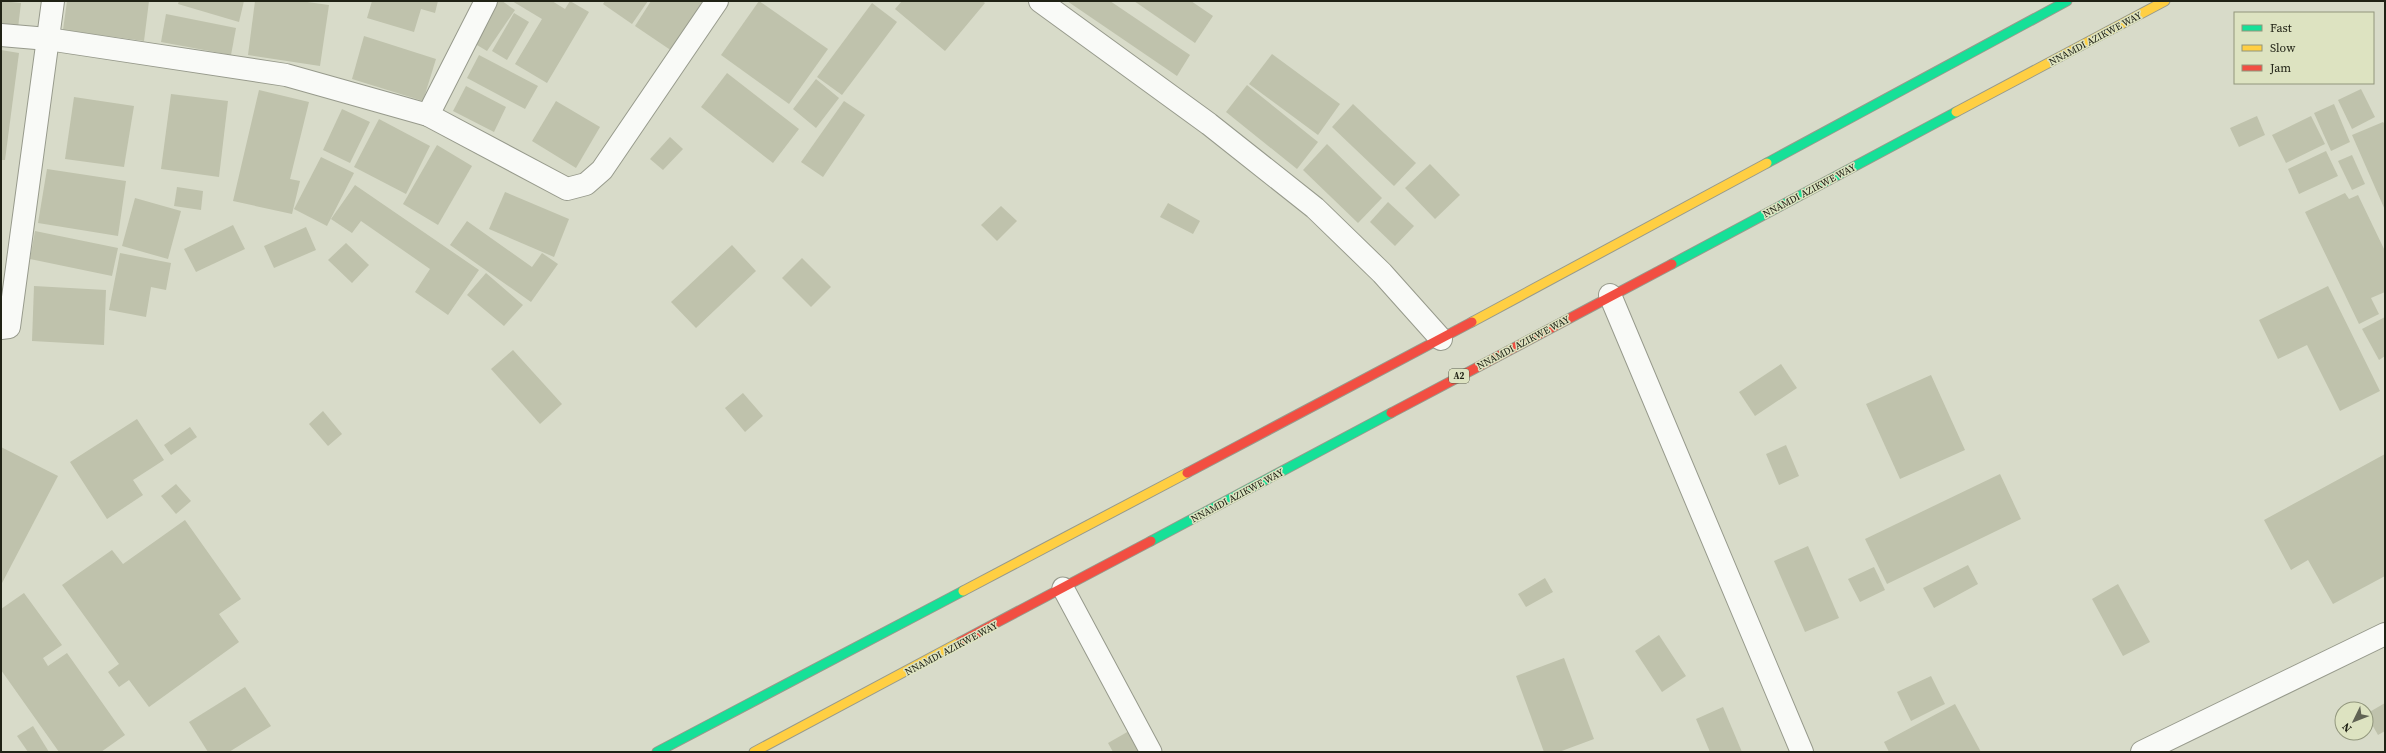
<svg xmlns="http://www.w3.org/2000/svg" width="2386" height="753" font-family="'Source Serif 4',serif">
	<rect width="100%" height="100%" fill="#d8dbc9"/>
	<g fill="#bfc2ac">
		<polygon points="1,1 21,3 18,28 1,26"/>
		<polygon points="67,1 149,1 144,41 63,30"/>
		<polygon points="179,1 244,1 239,22 178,4"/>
		<polygon points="255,1 300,1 329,5 320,66 248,55"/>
		<polygon points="372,1 438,1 435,13 421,9 414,32 367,18"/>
		<polygon points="498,1 502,1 515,10 487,51 472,42"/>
		<polygon points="512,1 552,1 565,9 570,1 589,12 547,83 515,64 542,19"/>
		<polygon points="605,1 648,1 632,24 603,4"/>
		<polygon points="651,1 704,1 672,51 635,26"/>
		<polygon points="759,1 828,49 789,104 721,55"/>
		<polygon points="902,1 982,1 985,3 945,51 895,9"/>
		<polygon points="1067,1 1110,1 1190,55 1177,76"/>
		<polygon points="1134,1 1191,1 1213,16 1195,43"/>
		<polygon points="872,3 897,22 842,95 817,77"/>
		<polygon points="514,13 529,22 507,60 492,51"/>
		<polygon points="166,14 236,28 231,55 161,42"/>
		<polygon points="364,36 436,59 423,101 352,79"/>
		<polygon points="1,50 19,53 5,160 1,160"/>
		<polygon points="1272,54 1340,104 1318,135 1249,84"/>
		<polygon points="479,55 538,86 525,109 467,78"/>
		<polygon points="727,73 799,129 773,163 701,107"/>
		<polygon points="816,79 839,98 816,128 793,109"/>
		<polygon points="1247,85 1318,142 1297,169 1226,112"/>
		<polygon points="466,86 506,107 494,132 453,111"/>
		<polygon points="2361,89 2375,117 2352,129 2338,100"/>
		<polygon points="259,90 309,102 290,179 300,181 292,214 233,201"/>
		<polygon points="171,94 228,101 219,177 161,169"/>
		<polygon points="74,97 134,106 124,167 65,159"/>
		<polygon points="556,101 600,127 576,168 532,141"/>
		<polygon points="844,101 865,115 823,177 801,162"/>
		<polygon points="1353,104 1416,163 1394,186 1332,127"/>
		<polygon points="2334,104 2350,142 2331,151 2314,113"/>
		<polygon points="342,109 370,122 350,163 323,150"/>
		<polygon points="2257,116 2265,135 2239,147 2230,128"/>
		<polygon points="2311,116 2325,144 2286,163 2272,135"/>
		<polygon points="379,119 430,146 406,194 354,167"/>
		<polygon points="2383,122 2385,125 2385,210 2352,135"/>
		<polygon points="670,137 683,149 663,170 650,159"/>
		<polygon points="1327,144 1382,198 1358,223 1303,170"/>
		<polygon points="437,145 472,166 438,225 403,204"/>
		<polygon points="2326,151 2338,176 2299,194 2288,169"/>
		<polygon points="2352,155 2365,184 2352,190 2338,161"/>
		<polygon points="321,157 354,173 327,226 294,209"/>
		<polygon points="1430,164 1460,195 1435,219 1405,188"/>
		<polygon points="47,169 126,181 118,236 38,223"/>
		<polygon points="355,185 479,270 448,315 415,292 430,269 361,221 352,233 331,219"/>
		<polygon points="177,187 203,191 201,210 174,206"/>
		<polygon points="505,192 569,219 554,257 489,229"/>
		<polygon points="2345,193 2349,199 2358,195 2385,251 2385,292 2371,298 2379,314 2359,324 2305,212"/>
		<polygon points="135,198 181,211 168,259 122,246"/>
		<polygon points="1388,202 1414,226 1395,246 1370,222"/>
		<polygon points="1168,203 1200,221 1193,234 1160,217"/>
		<polygon points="1001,206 1017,221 997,241 981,225"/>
		<polygon points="467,221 532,267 542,253 558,264 531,302 450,245"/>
		<polygon points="233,225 245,249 196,272 184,249"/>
		<polygon points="306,227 316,250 274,268 264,246"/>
		<polygon points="35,231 118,248 112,276 30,259"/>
		<polygon points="346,243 369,265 352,283 328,260"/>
		<polygon points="732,245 756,271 696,328 671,302"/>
		<polygon points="120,253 171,263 166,290 151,287 146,317 109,310"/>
		<polygon points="802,258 831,287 811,307 782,278"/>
		<polygon points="486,273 523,305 504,326 467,295"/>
		<polygon points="34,286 106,290 104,345 32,341"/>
		<polygon points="2328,286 2380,391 2340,411 2307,345 2278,359 2259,320"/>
		<polygon points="2385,317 2385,356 2379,360 2362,329"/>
		<polygon points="513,350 562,404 540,424 491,369"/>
		<polygon points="1781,364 1797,388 1755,416 1739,392"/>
		<polygon points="1931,375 1965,450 1900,479 1866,404"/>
		<polygon points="743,393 763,416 745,432 725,408"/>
		<polygon points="323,411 342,434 328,446 309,424"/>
		<polygon points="137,419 164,460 133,480 143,495 107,519 70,462"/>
		<polygon points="190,427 197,437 171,455 164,445"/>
		<polygon points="1786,445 1799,476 1779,485 1766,454"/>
		<polygon points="1,447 58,476 1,585"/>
		<polygon points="2385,454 2385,576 2333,604 2308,560 2291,570 2264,520"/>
		<polygon points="2000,474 2021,519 1887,584 1865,539"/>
		<polygon points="176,484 191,501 176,514 161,496"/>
		<polygon points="185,520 241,599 219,614 239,642 149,707 129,680 119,687 108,672 119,664 62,585 112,550 123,564"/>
		<polygon points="1808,546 1839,618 1805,632 1774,561"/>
		<polygon points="1968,565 1978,584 1934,608 1923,588"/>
		<polygon points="1874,567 1885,590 1860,602 1848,579"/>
		<polygon points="1545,578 1553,592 1526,607 1518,594"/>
		<polygon points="2118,584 2150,642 2123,656 2092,599"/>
		<polygon points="24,593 62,645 43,658 48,666 67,653 125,735 101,752 59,752 1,670 1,609"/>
		<polygon points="1659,635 1686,676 1662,692 1635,651"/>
		<polygon points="1564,658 1594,739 1559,752 1544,752 1516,676"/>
		<polygon points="1931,676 1945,704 1911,721 1897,692"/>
		<polygon points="245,687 271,726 229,752 208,752 189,722"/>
		<polygon points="2385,703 2385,731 2378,735 2366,714"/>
		<polygon points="1955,704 1981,752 1889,752 1884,742"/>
		<polygon points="1723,707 1742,752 1710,752 1696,719"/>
		<polygon points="33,726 49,752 28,752 17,736"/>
		<polygon points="1129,731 1140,751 1113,752 1108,743"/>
	</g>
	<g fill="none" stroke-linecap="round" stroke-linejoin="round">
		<defs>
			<polyline id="lane" points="1063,588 1151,752"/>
			<g id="street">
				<polyline points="1040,1 1209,124 1315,208 1382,273 1441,339"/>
				<polyline points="1,35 48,39 286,75 428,115 567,189 586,184 602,170 717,1"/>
				<polyline points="428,115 486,1"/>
				<polyline points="1610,295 1802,752"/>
				<polyline points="1,328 9,327 53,1"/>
				<polyline points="2142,752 2385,634"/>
			</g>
			<g id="fast">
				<polyline points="1767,163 2067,1"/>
				<polyline points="1672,264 1956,112"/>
				<polyline points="1151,541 1391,413"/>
				<polyline points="657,752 963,591"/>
			</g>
			<g id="slow">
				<polyline points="1956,112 2165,1"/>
				<polyline points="1472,322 1767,163"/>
				<polyline points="963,591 1187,473"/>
				<polyline points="754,752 960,642"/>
			</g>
			<g id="jam">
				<polyline points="1391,413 1672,264"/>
				<polyline points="1187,473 1472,322"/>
				<polyline points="960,642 1151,541"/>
			</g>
		</defs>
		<use href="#lane" stroke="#979a8c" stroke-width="23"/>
		<use href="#street" stroke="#979a8c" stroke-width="24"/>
		<use href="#fast" stroke="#979a8c" stroke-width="11"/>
		<use href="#slow" stroke="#979a8c" stroke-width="11"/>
		<use href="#jam" stroke="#979a8c" stroke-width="11"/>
		<use href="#lane" stroke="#f9faf7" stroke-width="21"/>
		<use href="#street" stroke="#f9faf7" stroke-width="22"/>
		<use href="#fast" stroke="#16e098" stroke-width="9"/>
		<use href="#slow" stroke="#ffcf43" stroke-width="9"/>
		<use href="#jam" stroke="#f24e42" stroke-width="9"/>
	</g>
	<g text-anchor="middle" stroke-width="3" stroke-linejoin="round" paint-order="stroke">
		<rect fill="#dde3c1" stroke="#595c49" stroke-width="1" x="1449" y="369" width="20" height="14" rx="3"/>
		<g font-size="9" font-weight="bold" fill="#202215">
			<text x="1459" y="379">A2</text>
		</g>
		<g font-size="10" fill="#202215" stroke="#dde3c1">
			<text transform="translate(2095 38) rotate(-28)" y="4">NNAMDI AZIKWE WAY</text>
			<text transform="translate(1809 190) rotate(-28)" y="4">NNAMDI AZIKWE WAY</text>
			<text transform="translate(1523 342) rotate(-28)" y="4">NNAMDI AZIKWE WAY</text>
			<text transform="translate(1237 495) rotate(-28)" y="4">NNAMDI AZIKWE WAY</text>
			<text transform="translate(951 648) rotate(-28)" y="4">NNAMDI AZIKWE WAY</text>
		</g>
	</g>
	<rect width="2386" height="753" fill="none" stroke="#202215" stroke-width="4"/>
	<rect x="2234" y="12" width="140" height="72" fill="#dde3c1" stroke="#91967c"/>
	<rect x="2242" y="25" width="20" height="6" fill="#16e098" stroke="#91967c"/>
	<text x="2270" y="32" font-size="12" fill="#202215">Fast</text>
	<rect x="2242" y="45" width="20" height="6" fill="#ffcf43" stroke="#91967c"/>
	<text x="2270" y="52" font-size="12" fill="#202215">Slow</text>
	<rect x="2242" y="65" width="20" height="6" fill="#f24e42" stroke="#91967c"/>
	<text x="2270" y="72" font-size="12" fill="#202215">Jam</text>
	<g transform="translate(2354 721) rotate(227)"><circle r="19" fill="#dde3c1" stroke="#91967c"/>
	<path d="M0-3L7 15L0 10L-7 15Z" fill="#606354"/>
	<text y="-6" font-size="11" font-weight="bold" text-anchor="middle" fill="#202215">N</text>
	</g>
</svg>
